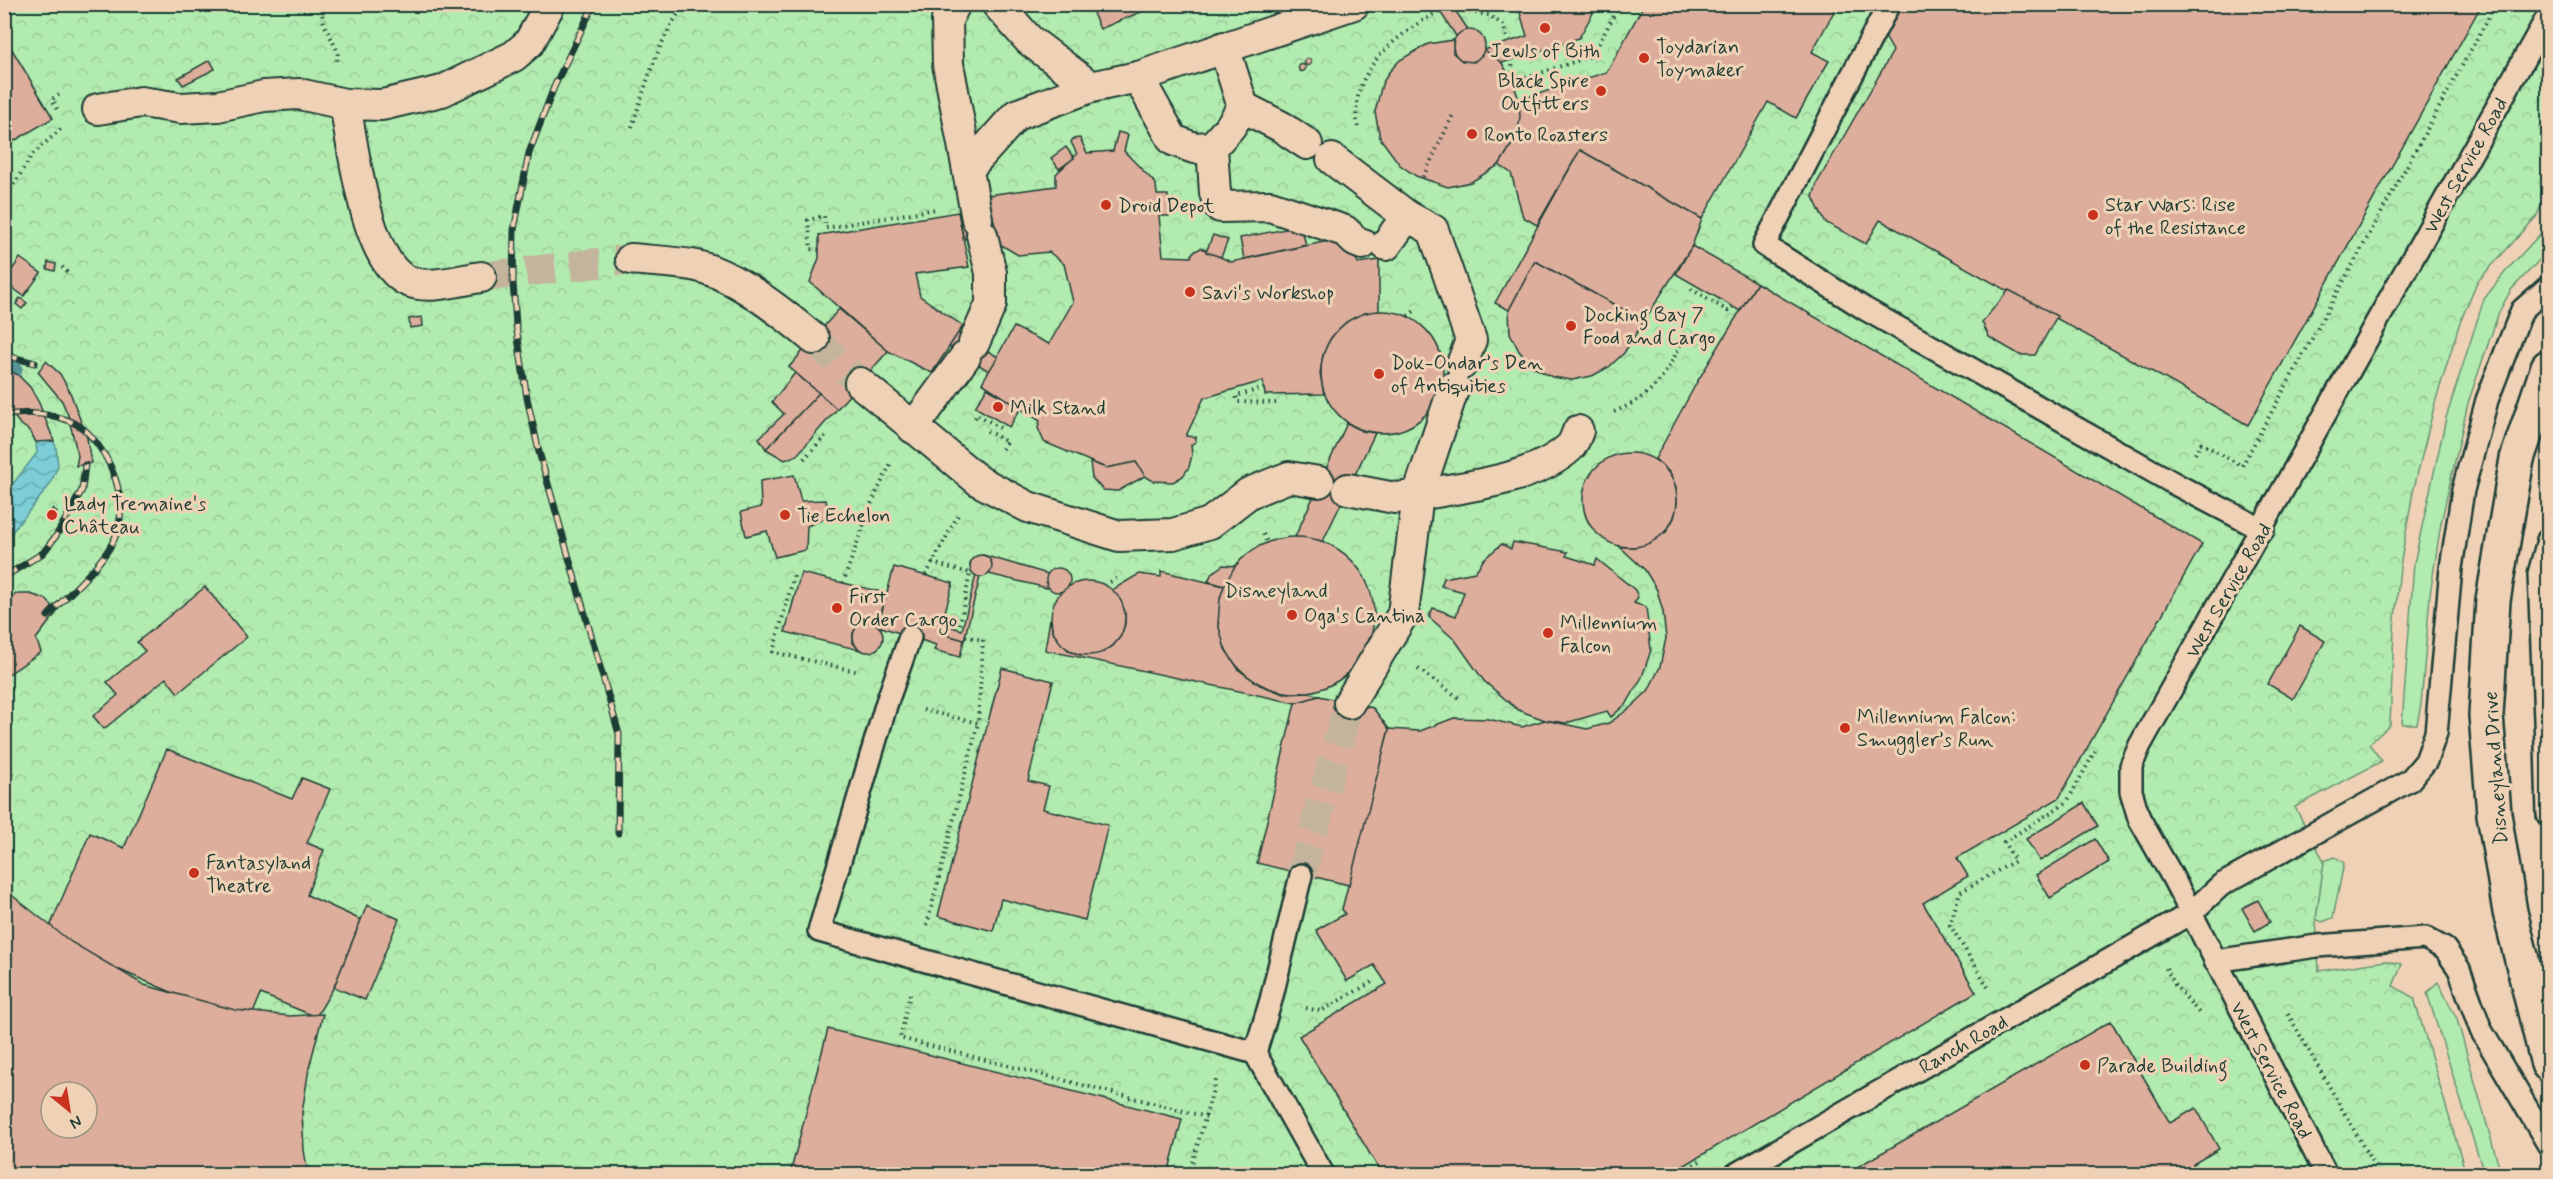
<svg xmlns="http://www.w3.org/2000/svg" width="2553" height="1179" font-family="Mynerve,sans-serif">
	<defs>
		<pattern id="forest-crowns" width="20" height="18" patternUnits="userSpaceOnUse" patternTransform="scale(1.5)"><rect width="20" height="18" fill="#b1ebaf"/><path d="M2 6a3 3 0 1 1 6 0M12 15a3 3 0 1 1 6 0" fill="none" stroke="#98ca97"/></pattern>
		<pattern id="water-waves" width="16" height="10" patternUnits="userSpaceOnUse" patternTransform="scale(1.5)"><rect width="16" height="10" fill="#7ccdd5"/><path d="M0 5q4-4 8 0t8 0" fill="none" stroke="#65a8ae"/></pattern>
	</defs>
	<rect width="100%" height="100%" fill="#efd2b6"/>
	<filter id="ink" filterUnits="userSpaceOnUse"><feTurbulence type="fractalNoise" baseFrequency=".0167" numOctaves="2"/><feDisplacementMap in="SourceGraphic" scale="12" xChannelSelector="R" yChannelSelector="G"/><feConvolveMatrix kernelMatrix="1 2 1 2 8 2 1 2 1" color-interpolation-filters="sRGB"/></filter>
	<g filter="url(#ink)">
		<g fill="#b1ebaf" stroke="#689472" stroke-width="1.5">
			<polygon points="2548,221 2548,251 2511,290 2499,312 2468,403 2441,523 2430,595 2421,705 2417,724 2402,724 2414,563 2446,418 2484,299 2506,271 2542,232"/>
			<polygon points="2335,857 2344,863 2333,918 2322,922 2316,919 2324,861"/>
			<polygon points="2438,982 2457,1019 2501,1174 2484,1174 2427,993"/>
		</g>
		<path fill="url(#forest-crowns)" stroke="#689472" stroke-width="1.5" fill-rule="evenodd" d="M5,5H2548V192L2536,217L2477,282L2459,325L2435,403L2413,492L2400,567L2394,629L2390,725L2369,744L2382,761L2295,807L2324,861L2316,919L2319,971L2385,961L2402,964L2393,986L2414,998L2466,1174H5ZM51,1092H87V1128H51Z"/>
		<polygon fill="url(#water-waves)" stroke="#579395" stroke-width="1.5" points="13,406 47,426 56,447 58,466 49,486 5,541 5,494 37,453 36,442"/>
		<g fill="none" stroke-linecap="round" stroke-linejoin="round">
			<polyline stroke="#579395" stroke-width="15" points="4,361 15,368 12,386"/>
		</g>
		<g fill="#deae9d" stroke="#1f3d34" stroke-width="1.5" fill-rule="evenodd">
			<polygon points="1089,4 1160,4 1100,29"/>
			<polygon points="1435,4 1451,4 1469,31 1456,36"/>
			<polygon points="1520,4 1598,4 1579,38 1502,63 1484,50 1527,36 1519,9 1515,7"/>
			<polygon points="1635,4 1838,4 1812,52 1829,61 1796,118 1768,102 1702,219 1580,150 1537,225 1523,217 1511,173 1499,165 1517,136 1519,100 1607,72 1642,8"/>
			<polygon points="1897,4 2482,4 2248,425 1880,220 1866,244 1825,222 1813,197 1817,183 1893,51 1883,33"/>
			<polygon points="4,15 10,24 4,28"/>
			<circle cx="1469" cy="46" r="16"/>
			<polygon points="4,36 53,118 4,147"/>
			<polygon points="1453,40 1453,53 1462,61 1474,62 1482,55 1484,50 1502,63 1513,82 1519,100 1520,117 1517,136 1499,165 1471,182 1448,187 1416,176 1400,165 1380,138 1375,112 1382,84 1389,72 1400,60 1428,44"/>
			<circle cx="1308" cy="62" r="3.5"/>
			<polygon points="210,60 215,69 183,85 178,78"/>
			<circle cx="1302" cy="68" r="3.5"/>
			<polygon points="1118,132 1128,135 1124,151 1156,184 1157,195 1168,195 1169,216 1159,216 1163,256 1191,257 1193,252 1201,248 1231,262 1333,240 1350,246 1358,263 1379,260 1379,312 1365,313 1346,322 1331,338 1323,355 1320,374 1324,394 1265,395 1263,381 1204,398 1186,436 1196,437 1196,441 1191,445 1192,455 1189,467 1183,476 1173,482 1153,481 1145,476 1136,462 1106,468 1044,442 1038,428 1040,421 982,383 1014,327 1049,344 1073,302 1064,264 1049,252 1018,255 998,243 988,195 1056,186 1056,174 1077,154 1071,142 1073,139 1080,138 1087,153 1113,151"/>
			<polygon points="1066,147 1074,158 1059,169 1051,158"/>
			<polygon points="1580,150 1702,219 1692,246 1644,321 1535,261 1509,310 1495,303"/>
			<polygon points="958,212 969,267 915,274 920,296 963,326 932,373 888,351 810,282 819,258 819,235"/>
			<polygon points="993,216 996,232 964,239 960,223"/>
			<polygon points="1301,226 1306,245 1244,259 1240,238"/>
			<polygon points="1213,235 1228,240 1221,257 1206,252"/>
			<polygon points="1692,246 1757,283 1740,311 1676,274"/>
			<polygon points="20,258 41,273 24,296 4,282"/>
			<polygon points="1535,261 1644,321 1624,353 1609,367 1592,376 1572,380 1552,377 1533,367 1519,351 1510,333 1509,310"/>
			<polygon points="48,262 56,264 55,271 47,269"/>
			<polygon points="1757,283 2202,544 2059,798 1957,858 1968,876 1923,903 1976,992 1670,1174 1382,1174 1299,1036 1387,984 1374,965 1347,981 1316,930 1345,914 1342,909 1389,729 1420,731 1454,718 1488,719 1522,727 1545,720 1587,729 1609,723 1630,708 1648,691 1660,667 1666,638 1663,612 1657,590 1645,570 1620,547 1637,547 1652,541 1666,532 1674,518 1677,503 1676,487 1670,473 1655,459 1697,382"/>
			<polygon points="2009,290 2057,316 2035,355 2020,355 1989,337 1982,322"/>
			<polygon points="20,298 27,303 22,309 16,304"/>
			<polygon points="839,309 888,351 837,409 789,367"/>
			<circle cx="1382" cy="372" r="61"/>
			<polygon points="422,317 423,326 410,328 409,319"/>
			<polygon points="958,333 998,357 989,371 949,347"/>
			<polygon points="46,361 60,374 70,392 87,438 91,463 76,466 78,456 68,415 62,401 38,372"/>
			<polygon points="4,368 18,375 30,387 39,403 54,441 36,442 30,431 20,424 4,404"/>
			<polygon points="795,373 819,393 766,449 759,438 784,414 772,402"/>
			<polygon points="987,388 1021,408 1009,427 975,407"/>
			<polygon points="819,393 837,409 797,455 785,460 766,449"/>
			<polygon points="1347,423 1362,431 1375,433 1323,541 1295,537"/>
			<circle cx="1630" cy="500" r="47"/>
			<polygon points="1090,462 1106,468 1136,462 1145,476 1118,491 1103,490 1092,478"/>
			<polygon points="794,475 801,501 826,500 829,517 807,526 806,550 775,557 767,531 746,536 741,512 761,507 760,481"/>
			<polygon points="53,508 57,513 50,520 47,517"/>
			<circle cx="1296" cy="615" r="78"/>
			<polygon points="1513,542 1568,552 1566,556 1595,565 1597,559 1635,590 1638,597 1634,603 1646,607 1651,650 1642,677 1627,703 1611,717 1607,711 1566,723 1545,720 1518,710 1484,681 1455,640 1429,617 1433,608 1456,616 1464,592 1441,586 1444,578 1475,572 1484,559 1502,544 1511,549"/>
			<polygon points="983,555 1048,574 1047,588 989,574 980,577 964,640 939,633 942,624 962,630 976,575 970,566 972,559"/>
			<circle cx="981" cy="566" r="11"/>
			<polygon points="1223,565 1235,566 1224,586 1208,581 1212,573"/>
			<polygon points="894,567 953,583 939,633 964,640 960,657 934,650 936,645 878,626"/>
			<circle cx="1058" cy="580" r="12"/>
			<polygon points="1161,571 1224,586 1220,598 1218,624 1225,649 1239,670 1260,685 1284,694 1310,693 1319,696 1295,703 1045,650 1050,619 1053,633 1069,651 1080,655 1103,652 1113,646 1121,636 1125,624 1125,612 1120,600 1112,590 1139,574 1161,577"/>
			<polygon points="801,573 886,593 878,626 864,622 859,624 853,633 853,643 860,650 785,632"/>
			<circle cx="1088" cy="618" r="37"/>
			<polygon points="205,587 247,637 178,693 166,678 104,729 93,716 118,695 107,682 145,651 137,642"/>
			<polygon points="16,594 30,594 46,599 57,612 36,639 41,652 4,677 4,604"/>
			<circle cx="868" cy="637" r="15"/>
			<polygon points="2300,626 2325,641 2293,699 2268,684"/>
			<polygon points="1002,668 1053,681 1028,781 1049,786 1043,809 1108,825 1085,920 1001,899 993,931 938,916"/>
			<polygon points="1319,696 1373,708 1389,729 1349,885 1257,863 1295,703"/>
			<polygon points="167,749 292,799 302,778 330,789 307,843 324,850 307,895 361,920 334,987 316,1017 261,994 248,1025 45,938 90,833 124,848"/>
			<polygon points="4,760 13,774 4,779"/>
			<polygon points="2084,803 2098,826 2040,861 2026,839"/>
			<polygon points="2095,839 2109,862 2050,898 2036,875"/>
			<path d="M4,889L71,942L144,985L235,1010L290,1016L323,1014L309,1068L302,1113L304,1150L308,1174H4ZM51,1092H87V1128H51Z"/>
			<polygon points="2258,900 2270,922 2255,931 2242,908"/>
			<polygon points="367,905 399,919 365,1000 334,987"/>
			<polygon points="2111,1021 2170,1123 2196,1108 2219,1149 2193,1164 2198,1174 1845,1174"/>
			<polygon points="828,1029 1182,1119 1168,1174 790,1174"/>
		</g>
		<g fill="none" stroke-linecap="round" stroke-linejoin="round">
			<g stroke="#c5b49c" stroke-width="30" stroke-dasharray="30 15" stroke-linecap="butt">
				<polyline points="481,277 631,259"/>
				<polyline points="814,339 860,383"/>
				<polyline points="1301,875 1349,703"/>
			</g>
			<defs>
				<g id="service">
					<polyline points="1889,4 1764,245 1865,309 2177,485 2263,530"/>
					<polyline points="910,637 887,702 819,931 1255,1053 1271,1000 1301,875"/>
					<polyline points="2548,738 2546,744 2548,815"/>
					<polyline points="2546,744 2539,574 2548,540"/>
					<polyline points="2215,961 2317,946 2425,938 2445,949 2459,969 2481,1030 2548,1144"/>
					<polyline points="1255,1053 1323,1174"/>
					<polyline points="1736,1174 2191,913 2221,885 2410,780 2426,761 2436,733 2451,568 2463,490 2487,400 2522,310 2548,287"/>
					<polyline points="2326,1174 2172,876 2139,818 2131,791 2131,766 2140,745 2548,16"/>
				</g>
				<g id="pedestrian">
					<polyline points="955,4 947,20 948,64 977,219"/>
					<polyline points="997,4 1029,40 1091,87 1138,77 1354,4"/>
					<polyline points="1224,47 1243,107 1282,127"/>
					<polyline points="1138,77 1173,140 1194,148 1212,147 1230,127 1243,107"/>
					<path d="M345,104C353,146 366,264 408,281C429,290 460,280 481,277"/>
					<polyline points="98,109 141,102 181,108 218,106 264,96 299,94 345,104 382,105 442,91 514,56 529,43 550,4"/>
					<polyline points="1289,132 1307,144"/>
					<polyline points="1212,147 1215,193 1220,207 1270,206 1345,231 1355,241 1362,244"/>
					<polyline points="1332,159 1407,216 1433,230 1471,340 1462,364"/>
					<polyline points="968,169 1016,115 1091,87"/>
					<polyline points="1386,245 1407,216"/>
					<path d="M631,259C651,261 672,262 692,265C732,272 783,313 814,339"/>
					<polyline points="974,343 991,304 991,273 982,235"/>
					<polyline points="860,383 979,481 1028,507 1119,536 1173,534 1210,523 1249,493 1289,477 1319,482"/>
					<polyline points="913,428 965,357"/>
					<polyline points="1348,489 1395,498 1418,495 1454,387"/>
					<path d="M1349,703L1403,614L1418,495C1464,487 1535,480 1570,447C1574,443 1576,436 1578,431"/>
				</g>
				<polyline id="secondary" points="2548,367 2517,459 2493,600 2486,715 2494,814 2510,912 2548,1064"/>
			</defs>
			<use href="#service" stroke="#1f3d34" stroke-width="26"/>
			<use href="#pedestrian" stroke="#1f3d34" stroke-width="34"/>
			<use href="#secondary" stroke="#1f3d34" stroke-width="38"/>
			<g stroke="#1f3d34" stroke-width="4" stroke-dasharray="1.5 4.5" stroke-linecap="butt">
				<polyline points="1442,4 1444,8 1489,15 1503,25 1508,41"/>
				<polyline points="321,9 324,24 338,52 337,61"/>
				<polyline points="1512,59 1513,82 1592,56 1620,4"/>
				<polyline points="57,109 52,99 59,95"/>
				<path d="M632,127C646,84 658,40 685,4"/>
				<path d="M1358,127C1347,68 1400,33 1444,8"/>
				<polyline points="1423,177 1453,115"/>
				<polyline points="4,200 33,154 63,127"/>
				<polyline points="819,250 811,249 808,220 824,216 826,228 935,209"/>
				<polyline points="62,267 70,275"/>
				<polyline points="1691,289 1728,311 1732,307"/>
				<polyline points="1408,316 1417,309"/>
				<polyline points="1264,388 1236,396 1238,402 1277,403"/>
				<path d="M1614,412C1653,396 1664,378 1682,342"/>
				<polyline points="975,418 977,414 1000,428"/>
				<polyline points="987,431 1007,442 1002,449"/>
				<polyline points="2195,454 2201,443 2242,466 2496,4"/>
				<polyline points="804,459 827,434"/>
				<polyline points="1263,534 1267,542"/>
				<polyline points="932,563 970,573 959,629"/>
				<polyline points="926,575 958,515"/>
				<polyline points="794,576 773,652 859,672"/>
				<polyline points="1110,582 1120,577"/>
				<polyline points="843,583 871,504 892,461"/>
				<polyline points="1418,669 1459,698"/>
				<polyline points="923,710 978,723 983,640 965,636"/>
				<polyline points="927,925 978,723"/>
				<polyline points="2166,968 2175,985 2199,1013"/>
				<polyline points="1988,987 1950,925 1960,892 2015,861 2004,842 2067,802 2095,751"/>
				<polyline points="910,994 900,1038 1207,1117"/>
				<polyline points="1306,1008 1321,1011 1372,982"/>
				<polyline points="2288,1014 2379,1174"/>
				<polyline points="1189,1174 1216,1080"/>
				<polyline points="1678,1174 1700,1161"/>
			</g>
			<use href="#service" stroke="#efd2b6" stroke-width="21"/>
			<use href="#pedestrian" stroke="#efd2b6" stroke-width="30"/>
			<use href="#secondary" stroke="#efd2b6" stroke-width="33"/>
			<defs>
				<g id="rail">
					<polyline points="594,4 554,87 529,153 514,230 513,282 516,325 527,398 539,452 619,734 618,833"/>
					<polyline points="4,355 35,363"/>
					<path d="M4,416C29,410 69,414 88,433C112,458 129,501 116,535C106,562 68,594 48,616"/>
					<polyline points="4,577 43,553 56,536 82,490 85,465"/>
				</g>
			</defs>
			<use href="#rail" stroke="#1f3d34" stroke-width="7"/>
			<use href="#rail" stroke="#efd2b6" stroke-width="4.5" stroke-dasharray="14" stroke-linecap="butt"/>
		</g>
	</g>
	<g fill="#c8321e" stroke="#efd2b6" stroke-width="2">
		<circle cx="1545" cy="28" r="6"/>
		<circle cx="1644" cy="58" r="6"/>
		<circle cx="1601" cy="91" r="6"/>
		<circle cx="1472" cy="134" r="6"/>
		<circle cx="1106" cy="205" r="6"/>
		<circle cx="2093" cy="215" r="6"/>
		<circle cx="1190" cy="292" r="6"/>
		<circle cx="1571" cy="326" r="6"/>
		<circle cx="1379" cy="374" r="6"/>
		<circle cx="998" cy="407" r="6"/>
		<circle cx="52" cy="515" r="6"/>
		<circle cx="785" cy="515" r="6"/>
		<circle cx="837" cy="608" r="6"/>
		<circle cx="1292" cy="615" r="6"/>
		<circle cx="1548" cy="633" r="6"/>
		<circle cx="1845" cy="728" r="6"/>
		<circle cx="194" cy="873" r="6"/>
		<circle cx="2085" cy="1065" r="6"/>
	</g>
	<g text-anchor="middle" stroke-width="6" stroke-linejoin="round" paint-order="stroke">
		<g font-size="20" fill="#1f3d34" stroke="#efd2b6" text-anchor="start">
			<text x="1656" y="53">Toydarian<tspan x="1656" dy="23">Toymaker</tspan></text>
			<text x="1545" y="57" text-anchor="middle">Jewls of Bith</text>
			<text x="1589" y="87" text-anchor="end">Black Spire<tspan x="1589" dy="23">Outfitters</tspan></text>
			<text x="1484" y="141">Ronto Roasters</text>
			<text x="2105" y="211">Star Wars: Rise<tspan x="2105" dy="23">of the Resistance</tspan></text>
			<text x="1118" y="212">Droid Depot</text>
			<text x="1202" y="299">Savi's Workshop</text>
			<text x="1583" y="321">Docking Bay 7<tspan x="1583" dy="23">Food and Cargo</tspan></text>
			<text x="1391" y="369">Dok-Ondar’s Den<tspan x="1391" dy="23">of Antiquities</tspan></text>
			<text x="1010" y="414">Milk Stand</text>
			<text x="64" y="510">Lady Tremaine's<tspan x="64" dy="23">Château</tspan></text>
			<text x="797" y="522">Tie Echelon</text>
			<text x="849" y="603">First<tspan x="849" dy="23">Order Cargo</tspan></text>
			<text x="1304" y="622">Oga's Cantina</text>
			<text x="1560" y="629">Millennium<tspan x="1560" dy="23">Falcon</tspan></text>
			<text x="1857" y="723">Millennium Falcon:<tspan x="1857" dy="23">Smuggler’s Run</tspan></text>
			<text x="206" y="869">Fantasyland<tspan x="206" dy="23">Theatre</tspan></text>
			<text x="2097" y="1072">Parade Building</text>
		</g>
		<g font-size="20" fill="#1f3d34" stroke="#efd2b6">
			<text transform="translate(2465 165) rotate(-61)" y="7">West Service Road</text>
			<text transform="translate(2228 590) rotate(-60)" y="7">West Service Road</text>
			<text transform="translate(2495 768) rotate(-94)" y="7">Disneyland Drive</text>
			<text transform="translate(1963 1044) rotate(-30)" y="7">Ranch Road</text>
			<text transform="translate(2272 1070) rotate(62)" y="7">West Service Road</text>
		</g>
		<g font-size="20" fill="#26463a" stroke="#efd2b6">
			<text x="1276" y="597">Disneyland</text>
		</g>
	</g>
	<rect width="2553" height="1179" fill="none" stroke="#efd2b6" stroke-width="24"/>
	<rect x="12" y="12" width="2529" height="1155" fill="none" stroke="#1f3d34" stroke-width="2" filter="url(#ink)"/>
	<g transform="translate(69 1110) rotate(150)"><circle r="28" fill="#efd2b6" stroke="#9c9682" stroke-width="1.5"/>
	<path d="M0-4.5L10 22L0 15L-10 22Z" fill="#c8321e"/>
	<text y="-9" font-size="16" font-weight="bold" text-anchor="middle" fill="#1f3d34">N</text>
	</g>
</svg>
